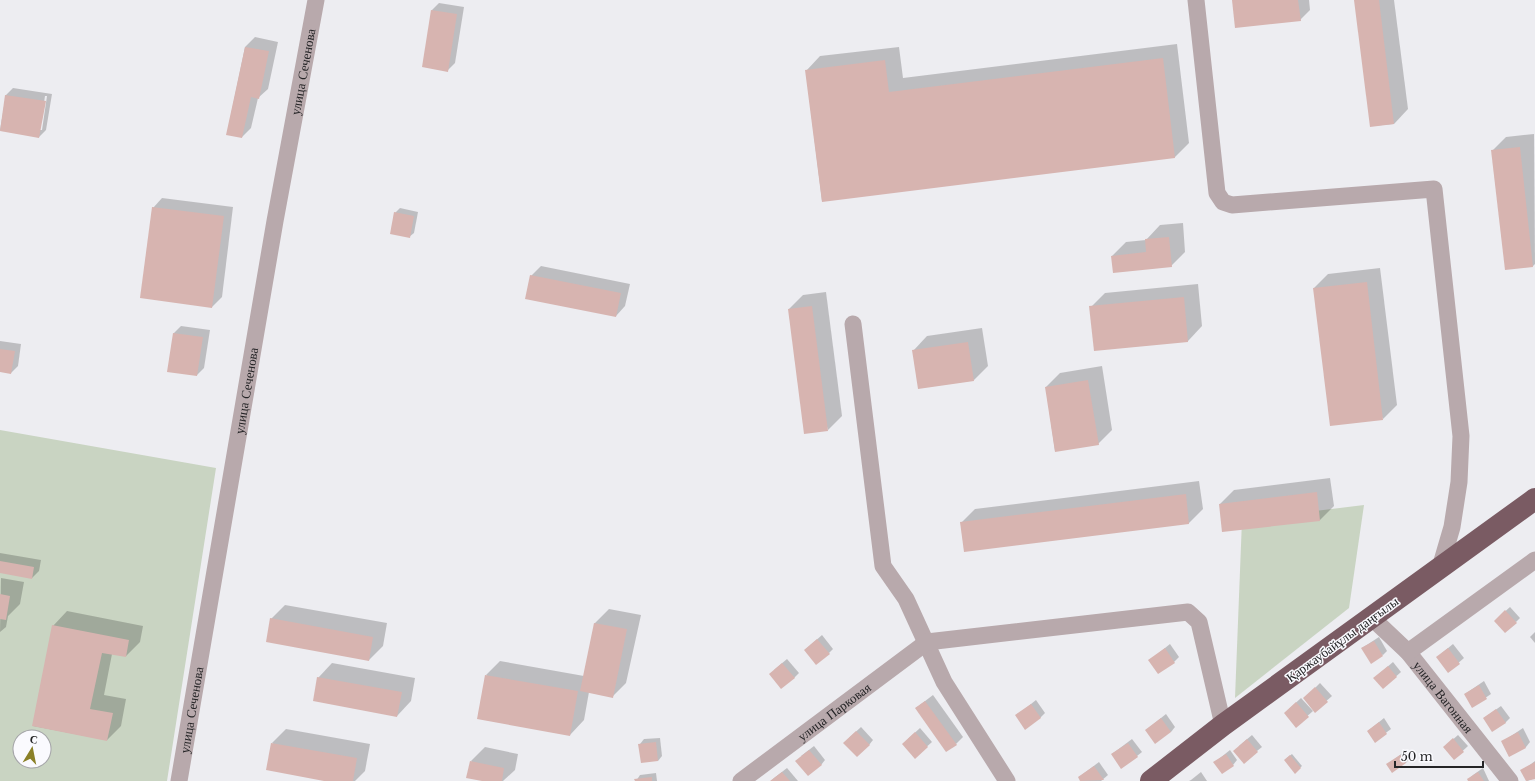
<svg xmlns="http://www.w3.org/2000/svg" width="1535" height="781" font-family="'Libre Baskerville',serif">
	<rect width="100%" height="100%" fill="#ededf1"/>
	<g fill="#c9d4c2" fill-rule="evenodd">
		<path d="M0,430L216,468L167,781H0ZM20,737H44V761H20Z"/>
		<polygon points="1364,505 1349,608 1235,698 1242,520"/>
	</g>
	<g fill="#0003" fill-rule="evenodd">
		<polygon points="1233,0 1309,0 1310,10 1300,20"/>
		<polygon points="1355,0 1394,0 1408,109 1394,124 1371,126"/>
		<polygon points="439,3 464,7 455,63 448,70 432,10"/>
		<polygon points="255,37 278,42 268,89 258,98 251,128 242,137 227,134 245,47"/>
		<polygon points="1177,44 1189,143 1175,157 822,201 806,71 820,56 899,47 903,78"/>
		<path d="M13,88L52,94L46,130L39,137L0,130L6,95ZM45,96H47L42,130H40Z"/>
		<polygon points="1534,134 1535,264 1533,266 1506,269 1492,151 1506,137"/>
		<polygon points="162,198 233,207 222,297 212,307 153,208"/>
		<polygon points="400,208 418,212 414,233 409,237 395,213"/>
		<polygon points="1183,223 1185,252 1171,266 1112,256 1126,242 1146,240 1160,225"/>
		<polygon points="541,266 630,284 625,306 616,316 531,276"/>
		<polygon points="1380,268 1397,405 1383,419 1314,288 1328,274"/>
		<polygon points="1198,284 1202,326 1188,341 1095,350 1091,307 1105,293"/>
		<polygon points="826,292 842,416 828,430 789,309 803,295"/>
		<polygon points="181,326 210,330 204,368 197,375 168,371 174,333"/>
		<polygon points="982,328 988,366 974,380 913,351 927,336"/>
		<polygon points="0,341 21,344 18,366 11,373 0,371"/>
		<polygon points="1102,366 1112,430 1098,444 1055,451 1046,387 1060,373"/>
		<polygon points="1330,478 1334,506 1320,520 1220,504 1234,490"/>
		<polygon points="1199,481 1203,509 1189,523 961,523 975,509"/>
		<polygon points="0,553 41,560 39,571 32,578 0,572"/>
		<polygon points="1,578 24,582 20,604 8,616 6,627 0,632"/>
		<polygon points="285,605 387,623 383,646 369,660 271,619"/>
		<polygon points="1510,607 1520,618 1516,622 1500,616"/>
		<polygon points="609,609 641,615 626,683 612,697 589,692 584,720 570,735 486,675 500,661 584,676 595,623"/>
		<polygon points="67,611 143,626 140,642 126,656 112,654 104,695 126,699 121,726 107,740 33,726 53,626"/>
		<polygon points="1535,632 1535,643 1530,637"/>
		<polygon points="822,635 833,649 829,653 805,650"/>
		<polygon points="1379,637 1387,651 1383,655 1362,648"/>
		<polygon points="1170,644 1179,657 1174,662 1150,660"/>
		<polygon points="1453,644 1464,658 1449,671 1442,653"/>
		<polygon points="787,659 799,673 794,678 774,670"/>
		<polygon points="1393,662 1401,672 1383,688 1379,674"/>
		<polygon points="332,663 415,678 411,701 397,716 318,678"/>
		<polygon points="1484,681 1491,694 1472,707 1465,694"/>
		<polygon points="1320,683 1332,696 1315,711 1309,694"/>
		<polygon points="933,695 963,737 956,744 916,708"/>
		<polygon points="1301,698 1313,711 1296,726 1289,709"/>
		<polygon points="1036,700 1045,713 1040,718 1016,716"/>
		<polygon points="1501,706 1510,718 1505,723 1484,718"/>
		<polygon points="1166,714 1175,727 1171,732 1146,730"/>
		<polygon points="1384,718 1391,729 1375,741 1368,731"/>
		<polygon points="861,727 873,740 869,745 849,738"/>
		<polygon points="920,728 932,742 915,757 908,739"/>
		<polygon points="1523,728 1530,742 1526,747 1509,756 1502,742"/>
		<polygon points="286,729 370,744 365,771 355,781 330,781 272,743"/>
		<polygon points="1252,735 1262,747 1257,751 1239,746"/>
		<polygon points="1458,735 1468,746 1454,759 1449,743"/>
		<polygon points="660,738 662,756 658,761 640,744 644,739"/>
		<polygon points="1132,739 1142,752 1137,756 1112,754"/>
		<polygon points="814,746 825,760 821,765 801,756"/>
		<polygon points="485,747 518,754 515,770 503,781 487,781 471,761"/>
		<polygon points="1230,750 1237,760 1233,765 1215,762"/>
		<polygon points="1405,751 1410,758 1406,763 1387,765"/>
		<polygon points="1292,754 1302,766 1295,772 1287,758"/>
		<polygon points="1535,761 1535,778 1527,781 1522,771"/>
		<polygon points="1099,762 1108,775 1101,781 1081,781 1079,777"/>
		<polygon points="787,768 798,781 771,781 774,778"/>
		<polygon points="1483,768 1489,781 1469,781 1468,780 1473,775"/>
		<polygon points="1201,772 1207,781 1189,781 1191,780"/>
		<polygon points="656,773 657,781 636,781 640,775"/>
	</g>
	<g fill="#d7b4b0">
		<polygon points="1232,0 1298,0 1301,21 1235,28"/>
		<polygon points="1354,0 1379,0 1394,124 1370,127"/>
		<polygon points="431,10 457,14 448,72 422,67"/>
		<polygon points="245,47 269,51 259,99 251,97 242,138 226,135"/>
		<polygon points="1163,58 1175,158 822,202 805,70 885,60 889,92"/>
		<polygon points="5,95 46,101 39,138 0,131"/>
		<polygon points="1520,147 1533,267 1505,270 1491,150"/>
		<polygon points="152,207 224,216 212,308 140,298"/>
		<polygon points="394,212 414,216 410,238 390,234"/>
		<polygon points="1169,237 1172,267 1113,273 1111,256 1146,252 1145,239"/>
		<polygon points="530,275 621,293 616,317 525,299"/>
		<polygon points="1367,282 1383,420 1330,426 1313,288"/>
		<polygon points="1184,297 1188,342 1094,351 1089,306"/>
		<polygon points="812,306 828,431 804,434 788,309"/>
		<polygon points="173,333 203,337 197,376 167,372"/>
		<polygon points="968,342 974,381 918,389 912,350"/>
		<polygon points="0,349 15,351 11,374 0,372"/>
		<polygon points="1088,380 1099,445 1055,452 1045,387"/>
		<polygon points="1317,492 1320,521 1222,532 1219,504"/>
		<polygon points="1186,494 1189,524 964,552 960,522"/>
		<polygon points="0,561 34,567 32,579 0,573"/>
		<polygon points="0,594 10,596 6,620 0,619"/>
		<polygon points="1505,610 1517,623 1505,633 1494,621"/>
		<polygon points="270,618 373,637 369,661 266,642"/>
		<polygon points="594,623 627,629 613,698 580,691"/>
		<polygon points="52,625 129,640 126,657 102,653 90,709 113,713 107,741 32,726"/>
		<polygon points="817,639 830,654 816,665 804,650"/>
		<polygon points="1374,641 1383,656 1371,664 1361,648"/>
		<polygon points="1165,648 1175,663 1158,674 1148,660"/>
		<polygon points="1448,648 1460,664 1448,673 1436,657"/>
		<polygon points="782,663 795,678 781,689 769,674"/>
		<polygon points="1388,666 1397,677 1383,689 1373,678"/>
		<polygon points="485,675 578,691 570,736 477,719"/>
		<polygon points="317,677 402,692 397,717 313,701"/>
		<polygon points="1479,685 1487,699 1472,708 1464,694"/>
		<polygon points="1315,687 1328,702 1315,713 1303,698"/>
		<polygon points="925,701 957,745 946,752 915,708"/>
		<polygon points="1296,702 1309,717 1296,728 1284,713"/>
		<polygon points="1031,704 1041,718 1025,730 1015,715"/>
		<polygon points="1496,709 1506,723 1492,732 1483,718"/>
		<polygon points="1161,718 1171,732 1155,744 1145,730"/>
		<polygon points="1379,722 1387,734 1375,743 1367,731"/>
		<polygon points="856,731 870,745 857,757 843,743"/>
		<polygon points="915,732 928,747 915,759 902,744"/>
		<polygon points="1518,732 1526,748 1509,757 1501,741"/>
		<polygon points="1453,738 1464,752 1454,760 1443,747"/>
		<polygon points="1247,739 1258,752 1244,764 1233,751"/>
		<polygon points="656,742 658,761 641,763 638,744"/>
		<polygon points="271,743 357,758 353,781 324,781 266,770"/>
		<polygon points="1128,743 1138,757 1121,769 1111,754"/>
		<polygon points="809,750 822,765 808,776 795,761"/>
		<polygon points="1226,754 1234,766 1222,774 1213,762"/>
		<polygon points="1290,755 1301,768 1295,774 1284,760"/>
		<polygon points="1400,755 1406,763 1392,773 1386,764"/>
		<polygon points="470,761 504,768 502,781 482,781 466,778"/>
		<polygon points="1535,762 1535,779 1526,781 1520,770"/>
		<polygon points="1094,766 1104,780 1080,781 1078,777"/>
		<polygon points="782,772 790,781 770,781"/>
		<polygon points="1478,772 1484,781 1468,781 1467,779"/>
		<polygon points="652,777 652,781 635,781 634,779"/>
	</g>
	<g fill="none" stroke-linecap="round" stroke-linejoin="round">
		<g stroke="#b8a9ac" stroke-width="17">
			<polyline points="1196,0 1217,193 1223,202 1232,205 1434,189 1461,436 1459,482 1452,527 1440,568"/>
			<polyline points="853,324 883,566 906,599 944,682 1007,781"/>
			<path id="s1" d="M1371,617L1408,652L1510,781"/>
			<polyline points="1408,652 1535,560"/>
			<path id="s2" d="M179,781L275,221L316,0"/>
			<path id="s3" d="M741,781L927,642L1188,612L1199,622L1223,725"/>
		</g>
		<polyline stroke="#7a5b63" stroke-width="22" points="1151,781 1223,725 1535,499"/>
	</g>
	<g text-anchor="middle" stroke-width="3" stroke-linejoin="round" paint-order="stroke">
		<g font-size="13" fill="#242426" stroke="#fafafe">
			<text dy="5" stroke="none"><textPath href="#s2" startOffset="720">улица Сеченова</textPath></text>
			<text dy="5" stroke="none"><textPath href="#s2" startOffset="396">улица Сеченова</textPath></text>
			<text transform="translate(1342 639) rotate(-36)" y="5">Қаржаубайұлы даңғылы</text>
			<text dy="5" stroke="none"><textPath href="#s1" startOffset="108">улица Вагонная</textPath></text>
			<text dy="5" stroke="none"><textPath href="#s2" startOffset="72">улица Сеченова</textPath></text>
			<text dy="5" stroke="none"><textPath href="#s3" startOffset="116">улица Парковая</textPath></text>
		</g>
	</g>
	<g transform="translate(32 749) rotate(10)"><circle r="19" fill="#fafafe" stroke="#a4a4a8"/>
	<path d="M0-3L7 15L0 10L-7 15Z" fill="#8a8027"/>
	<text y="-6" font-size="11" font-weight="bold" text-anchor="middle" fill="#242426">С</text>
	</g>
	<path d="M1395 761v6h88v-6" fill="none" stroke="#242426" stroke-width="2"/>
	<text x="1401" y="761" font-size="12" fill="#242426" stroke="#fafafe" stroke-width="3" paint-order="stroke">50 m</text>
</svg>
